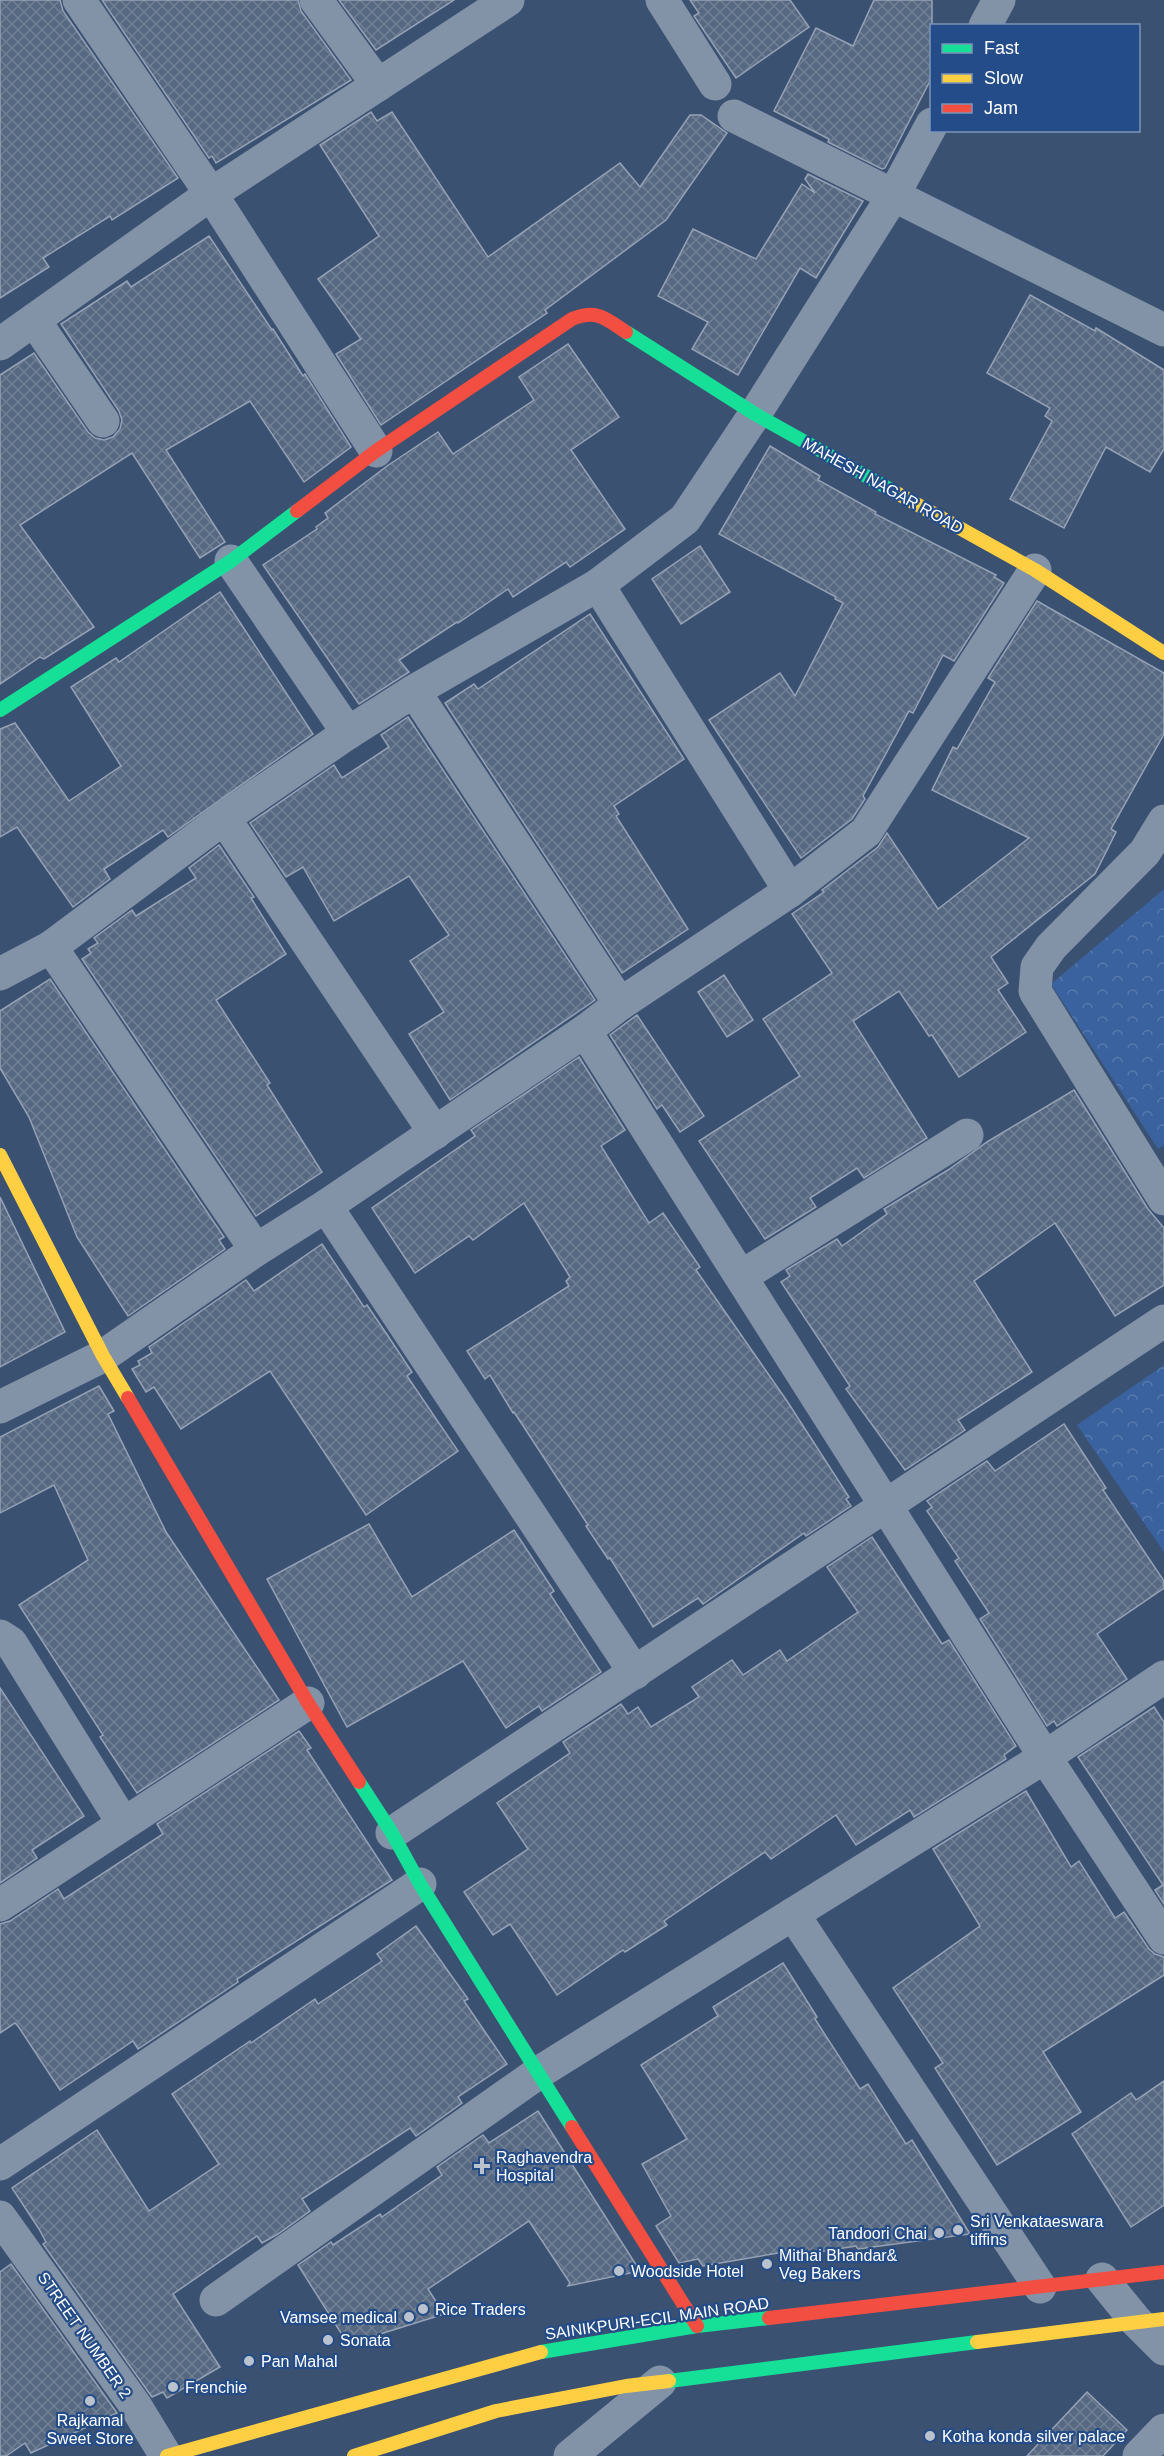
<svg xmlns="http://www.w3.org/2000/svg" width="1164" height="2456" font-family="Arial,sans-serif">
	<defs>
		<pattern id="park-crowns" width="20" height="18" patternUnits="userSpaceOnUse" patternTransform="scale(1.5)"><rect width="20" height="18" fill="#39629f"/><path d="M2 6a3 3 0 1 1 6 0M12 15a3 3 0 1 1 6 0" fill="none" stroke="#577aad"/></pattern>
		<pattern id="building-cross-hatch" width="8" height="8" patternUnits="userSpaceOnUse" patternTransform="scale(1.5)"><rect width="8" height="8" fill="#576982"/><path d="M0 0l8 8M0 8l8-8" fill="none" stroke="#708095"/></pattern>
	</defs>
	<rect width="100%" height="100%" fill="#3b5172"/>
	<g fill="url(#park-crowns)">
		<polygon points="1164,889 1164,1145 1158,1149 1051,984"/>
		<polygon points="1164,1365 1164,1552 1077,1425"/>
	</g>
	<g fill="url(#building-cross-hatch)" stroke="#96a2b5" stroke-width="1.5">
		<polygon points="0,0 60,0 63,11 178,178 112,220 110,216 43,258 49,267 0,298"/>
		<polygon points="102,0 298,0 301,11 351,80 216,163 212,156 209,158"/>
		<polygon points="339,0 454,0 376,50"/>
		<polygon points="690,0 790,0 809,27 736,78 694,16 699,13"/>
		<polygon points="874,0 932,0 932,77 885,168 882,169 828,142 829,139 774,111 816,28 853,46"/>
		<polygon points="371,112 377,121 392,112 488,257 620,163 640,187 690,115 701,115 727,133 666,220 545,310 547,313 381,425 336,354 361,339 318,279 379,236 320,145"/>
		<polygon points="808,174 863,201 816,278 800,268 738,375 692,349 708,322 658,296 693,229 756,259 802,184 815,193 805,179"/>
		<polygon points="209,236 272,330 273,329 303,376 305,374 351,447 304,482 250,401 166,450 225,542 200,558 132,453 20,525 94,627 44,659 40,657 0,684 0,375 34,353 88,432 95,438 104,440 113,437 120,429 122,420 119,411 61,324 127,281 131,287"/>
		<polygon points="1030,295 1095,331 1096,328 1164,370 1164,449 1150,472 1106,447 1064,528 1010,499 1052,421 1045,416 1050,408 987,373"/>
		<polygon points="568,344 619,417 571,450 625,529 570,567 566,562 513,597 508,589 458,623 457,622 399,660 409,672 359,704 263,565 317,529 316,527 328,518 325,513 387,466 438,432 453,454 534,400 519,377"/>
		<polygon points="770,446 820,476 818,480 876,512 875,514 996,575 994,577 1004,583 954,661 943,655 913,713 909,711 863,796 865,799 852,819 801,858 709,720 780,673 795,696 843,603 835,599 836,597 719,534"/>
		<polygon points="700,546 730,592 681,624 652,579"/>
		<polygon points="220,592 313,734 168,837 163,830 104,869 110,879 73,907 17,827 0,837 0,729 15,723 69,801 121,766 71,687 116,658 119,662"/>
		<polygon points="1037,601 1164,673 1164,734 1111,829 1116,832 1095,874 991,957 1008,983 998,990 1026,1032 959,1077 932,1035 929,1036 899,991 853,1021 927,1138 864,1178 857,1168 810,1198 816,1207 765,1239 699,1141 800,1076 763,1019 832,973 792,914 824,892 822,890 878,847 887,833 938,909 1029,838 932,790 953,747 957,749 995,682 988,678"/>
		<polygon points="590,614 684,759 614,806 619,814 616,816 688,929 622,973 445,703 474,684 478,689"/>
		<polygon points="408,717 595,1000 450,1100 409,1034 444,1012 410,961 449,935 409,876 334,921 303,867 286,877 250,823 334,765 342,778 389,747 381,735"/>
		<polygon points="219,845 254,897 251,898 286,954 216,1000 270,1083 267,1085 322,1172 256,1216 82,959 91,953 88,949 98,943 94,938 132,910 136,916 196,878 189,868"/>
		<polygon points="724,975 753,1020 727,1037 698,992"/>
		<polygon points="50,979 224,1237 219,1240 225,1249 128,1316 77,1237 29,1117 0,1068 0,1011"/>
		<polygon points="637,1015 704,1116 680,1132 662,1105 657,1109 610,1035"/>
		<polygon points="579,1057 625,1130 601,1146 649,1223 663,1213 700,1267 696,1270 787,1401 849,1497 846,1499 851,1506 806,1536 804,1533 703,1604 698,1598 653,1627 610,1558 608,1559 586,1526 588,1525 514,1412 513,1413 490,1375 485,1379 467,1351 569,1286 566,1281 570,1277 524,1203 473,1240 469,1236 415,1273 372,1208 475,1136 471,1130"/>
		<polygon points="1074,1090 1148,1209 1164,1228 1164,1285 1115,1316 1055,1223 974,1281 1032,1372 958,1420 965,1430 905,1470 846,1389 850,1386 781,1282 790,1276 786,1270 837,1239 842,1246 887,1214 884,1209 948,1170 987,1142"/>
		<polygon points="0,1197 65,1332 0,1367"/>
		<polygon points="322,1244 364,1307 367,1305 386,1333 412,1372 407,1376 458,1451 366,1515 270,1371 181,1429 154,1387 146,1392 132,1369 140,1365 138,1361 152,1353 149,1347 246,1280 254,1291"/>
		<polygon points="99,1386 114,1411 108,1414 166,1532 279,1700 137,1793 100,1737 103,1735 19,1605 88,1560 54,1485 0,1513 0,1437"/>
		<polygon points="1064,1424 1106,1488 1103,1490 1164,1581 1164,1588 1097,1634 1127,1679 1057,1726 1054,1721 1047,1726 980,1619 989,1613 955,1561 959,1558 927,1511 932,1507 927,1501 987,1461 995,1471"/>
		<polygon points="369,1524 412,1597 514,1530 554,1591 550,1594 601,1672 542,1711 539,1706 506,1728 463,1661 347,1727 267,1579"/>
		<polygon points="872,1537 942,1644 949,1640 1016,1746 1004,1755 1006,1759 914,1817 910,1810 856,1845 836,1815 771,1859 765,1852 664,1921 667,1925 625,1952 623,1950 557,1995 510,1924 493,1935 464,1892 528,1849 497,1803 570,1753 563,1742 621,1704 628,1714 638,1707 651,1727 699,1697 692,1687 732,1660 743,1675 780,1650 787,1661 858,1612 827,1567"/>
		<polygon points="0,1688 84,1816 32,1850 37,1858 0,1883"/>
		<polygon points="1154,1707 1164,1722 1164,1904 1155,1890 1163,1885 1078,1757"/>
		<polygon points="299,1731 311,1748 307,1750 392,1880 237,1979 238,1982 138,2049 133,2041 60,2090 18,2026 15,2023 0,2033 0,1924 10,1921 58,1889 64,1899 163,1834 157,1824"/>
		<polygon points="1026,1791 1071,1867 1079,1861 1115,1918 1124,1912 1149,1949 1155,1954 1164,1957 1164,1975 1043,2052 1081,2112 997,2165 935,2068 943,2063 893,1988 980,1926 933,1849"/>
		<polygon points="416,1926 468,1999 464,2001 507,2064 458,2097 462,2103 416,2136 410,2128 302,2199 310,2211 278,2234 262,2243 257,2236 173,2294 220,2367 167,2398 163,2392 152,2397 43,2244 46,2242 39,2229 12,2188 97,2130 149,2211 219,2164 172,2094 250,2041 251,2043 315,1999 318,2004 382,1961 377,1954"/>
		<polygon points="783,1963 817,2017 815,2019 860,2089 868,2084 906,2144 912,2140 970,2234 858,2249 856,2246 787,2257 784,2252 703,2266 698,2259 679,2263 656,2226 671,2216 642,2164 687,2139 641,2065 718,2016 713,2007"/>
		<polygon points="1164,2081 1164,2205 1131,2227 1072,2134 1131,2093 1136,2100"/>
		<polygon points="538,2111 640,2271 568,2286 570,2283 529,2221 428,2289 444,2314 348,2344 298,2265 331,2242 333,2245 380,2214 382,2217 442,2175 437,2167 483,2135 489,2143"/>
		<polygon points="11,2264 117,2413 31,2453 25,2443 6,2456 0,2456 0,2272"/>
		<polygon points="1087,2392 1127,2430 1103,2456 1027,2456"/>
	</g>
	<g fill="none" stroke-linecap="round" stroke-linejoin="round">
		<g stroke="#8292a7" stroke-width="33">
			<polyline points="79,0 211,194 376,451"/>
			<polyline points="316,0 378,85"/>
			<polyline points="662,0 715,84"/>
			<polyline points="985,26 999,0"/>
			<polyline points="734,116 1164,330"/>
			<polyline points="34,320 103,421"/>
			<polyline points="0,344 211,194 508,0"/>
			<polyline points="231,561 348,733"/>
			<polyline points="598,585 790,891"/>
			<polyline points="414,691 620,1004"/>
			<polyline points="224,818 435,1133"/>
			<polyline points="1164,821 1145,852 1051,947 1037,967 1035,991 1164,1199"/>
			<polyline points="51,947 256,1250"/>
			<polyline points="0,974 51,947 224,818 348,733 414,691 598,585 685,519 755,414 893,196 932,124"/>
			<polyline points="585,1031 1045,1757 1164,1938"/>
			<polyline points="326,1206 635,1673"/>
			<polyline points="742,1276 967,1135"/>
			<polyline points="0,1407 103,1356 256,1250 326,1206 585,1031 620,1004 790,891 866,832 1035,570"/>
			<polyline points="0,1636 11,1643 123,1823"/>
			<polyline points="392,1833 1164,1321"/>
			<polyline points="0,1905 308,1703"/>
			<polyline points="793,1914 1040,2287"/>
			<polyline points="0,2164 420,1884"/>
			<polyline points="0,2217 135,2405 166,2456"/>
			<polyline points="1102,2279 1136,2321 1164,2349"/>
			<polyline points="216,2300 538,2073 1045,1757 1164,1677"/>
			<polyline points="570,2456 660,2382"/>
			<polyline points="1139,2456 1164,2430"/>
		</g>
		<g stroke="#16e098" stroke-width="14">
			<polyline points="626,332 755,414 893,491"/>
			<polyline points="0,710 231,561 297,511"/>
			<polyline points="359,1782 392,1833 420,1884 572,2127"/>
			<polyline points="541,2352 697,2326 769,2318"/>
			<polyline points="669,2381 977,2342"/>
		</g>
		<g stroke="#ffcf43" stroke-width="14">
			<polyline points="893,491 1035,570 1164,653"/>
			<polyline points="0,1155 103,1356 128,1398"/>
			<polyline points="977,2342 1164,2319"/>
			<polyline points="167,2456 541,2352"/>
			<polyline points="354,2456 496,2411 626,2386 669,2381"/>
		</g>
		<g stroke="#f24e42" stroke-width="14">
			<path d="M297,511L376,451L572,319C597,309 605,318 626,332"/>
			<polyline points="128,1398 308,1703 359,1782"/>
			<polyline points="572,2127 697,2326"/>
			<polyline points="769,2318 1164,2272"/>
		</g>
	</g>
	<g fill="#bac2ce" stroke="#244c89" stroke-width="2">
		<path d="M479 2157h6v6h6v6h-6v6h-6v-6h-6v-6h6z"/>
		<circle cx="958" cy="2230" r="6"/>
		<circle cx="939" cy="2233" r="6"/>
		<circle cx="767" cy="2264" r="6"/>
		<circle cx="619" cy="2271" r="6"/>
		<circle cx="423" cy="2309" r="6"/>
		<circle cx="409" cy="2317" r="6"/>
		<circle cx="328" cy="2340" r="6"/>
		<circle cx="249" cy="2361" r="6"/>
		<circle cx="173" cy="2387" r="6"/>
		<circle cx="90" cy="2401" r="6"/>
		<circle cx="930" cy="2436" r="6"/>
	</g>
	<g text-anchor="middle" stroke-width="4.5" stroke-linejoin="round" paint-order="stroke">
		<g font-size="16" fill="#fff" stroke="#244c89">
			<text transform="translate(883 485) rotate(29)" y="6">MAHESH NAGAR ROAD</text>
			<text transform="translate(657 2318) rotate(-8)" y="6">SAINIKPURI-ECIL MAIN ROAD</text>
			<text transform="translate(85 2335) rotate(55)" y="6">STREET NUMBER 2</text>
		</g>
		<g font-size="16" fill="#fff" stroke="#244c89" text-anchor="start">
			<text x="496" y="2163">Raghavendra<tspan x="496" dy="18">Hospital</tspan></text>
			<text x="970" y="2227">Sri Venkataeswara<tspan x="970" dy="18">tiffins</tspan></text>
			<text x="927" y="2239" text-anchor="end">Tandoori Chai</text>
			<text x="779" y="2261">Mithai Bhandar&amp;<tspan x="779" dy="18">Veg Bakers</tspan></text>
			<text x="631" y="2277">Woodside Hotel</text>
			<text x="435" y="2315">Rice Traders</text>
			<text x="397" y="2323" text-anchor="end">Vamsee medical</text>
			<text x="340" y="2346">Sonata</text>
			<text x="261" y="2367">Pan Mahal</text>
			<text x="185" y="2393">Frenchie</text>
			<text x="90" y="2426" text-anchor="middle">Rajkamal<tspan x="90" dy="18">Sweet Store</tspan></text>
			<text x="942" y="2442">Kotha konda silver palace</text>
		</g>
	</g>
	<rect x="930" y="24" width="210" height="108" fill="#244c89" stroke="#7c94b8" stroke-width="1.5"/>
	<rect x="942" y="44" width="30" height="9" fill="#16e098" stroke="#7c94b8" stroke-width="1.5"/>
	<text x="984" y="54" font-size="18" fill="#ffffff">Fast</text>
	<rect x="942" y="74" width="30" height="9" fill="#ffcf43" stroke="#7c94b8" stroke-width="1.5"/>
	<text x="984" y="84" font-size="18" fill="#ffffff">Slow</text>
	<rect x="942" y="104" width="30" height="9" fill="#f24e42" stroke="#7c94b8" stroke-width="1.5"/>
	<text x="984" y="114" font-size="18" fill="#ffffff">Jam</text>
</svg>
